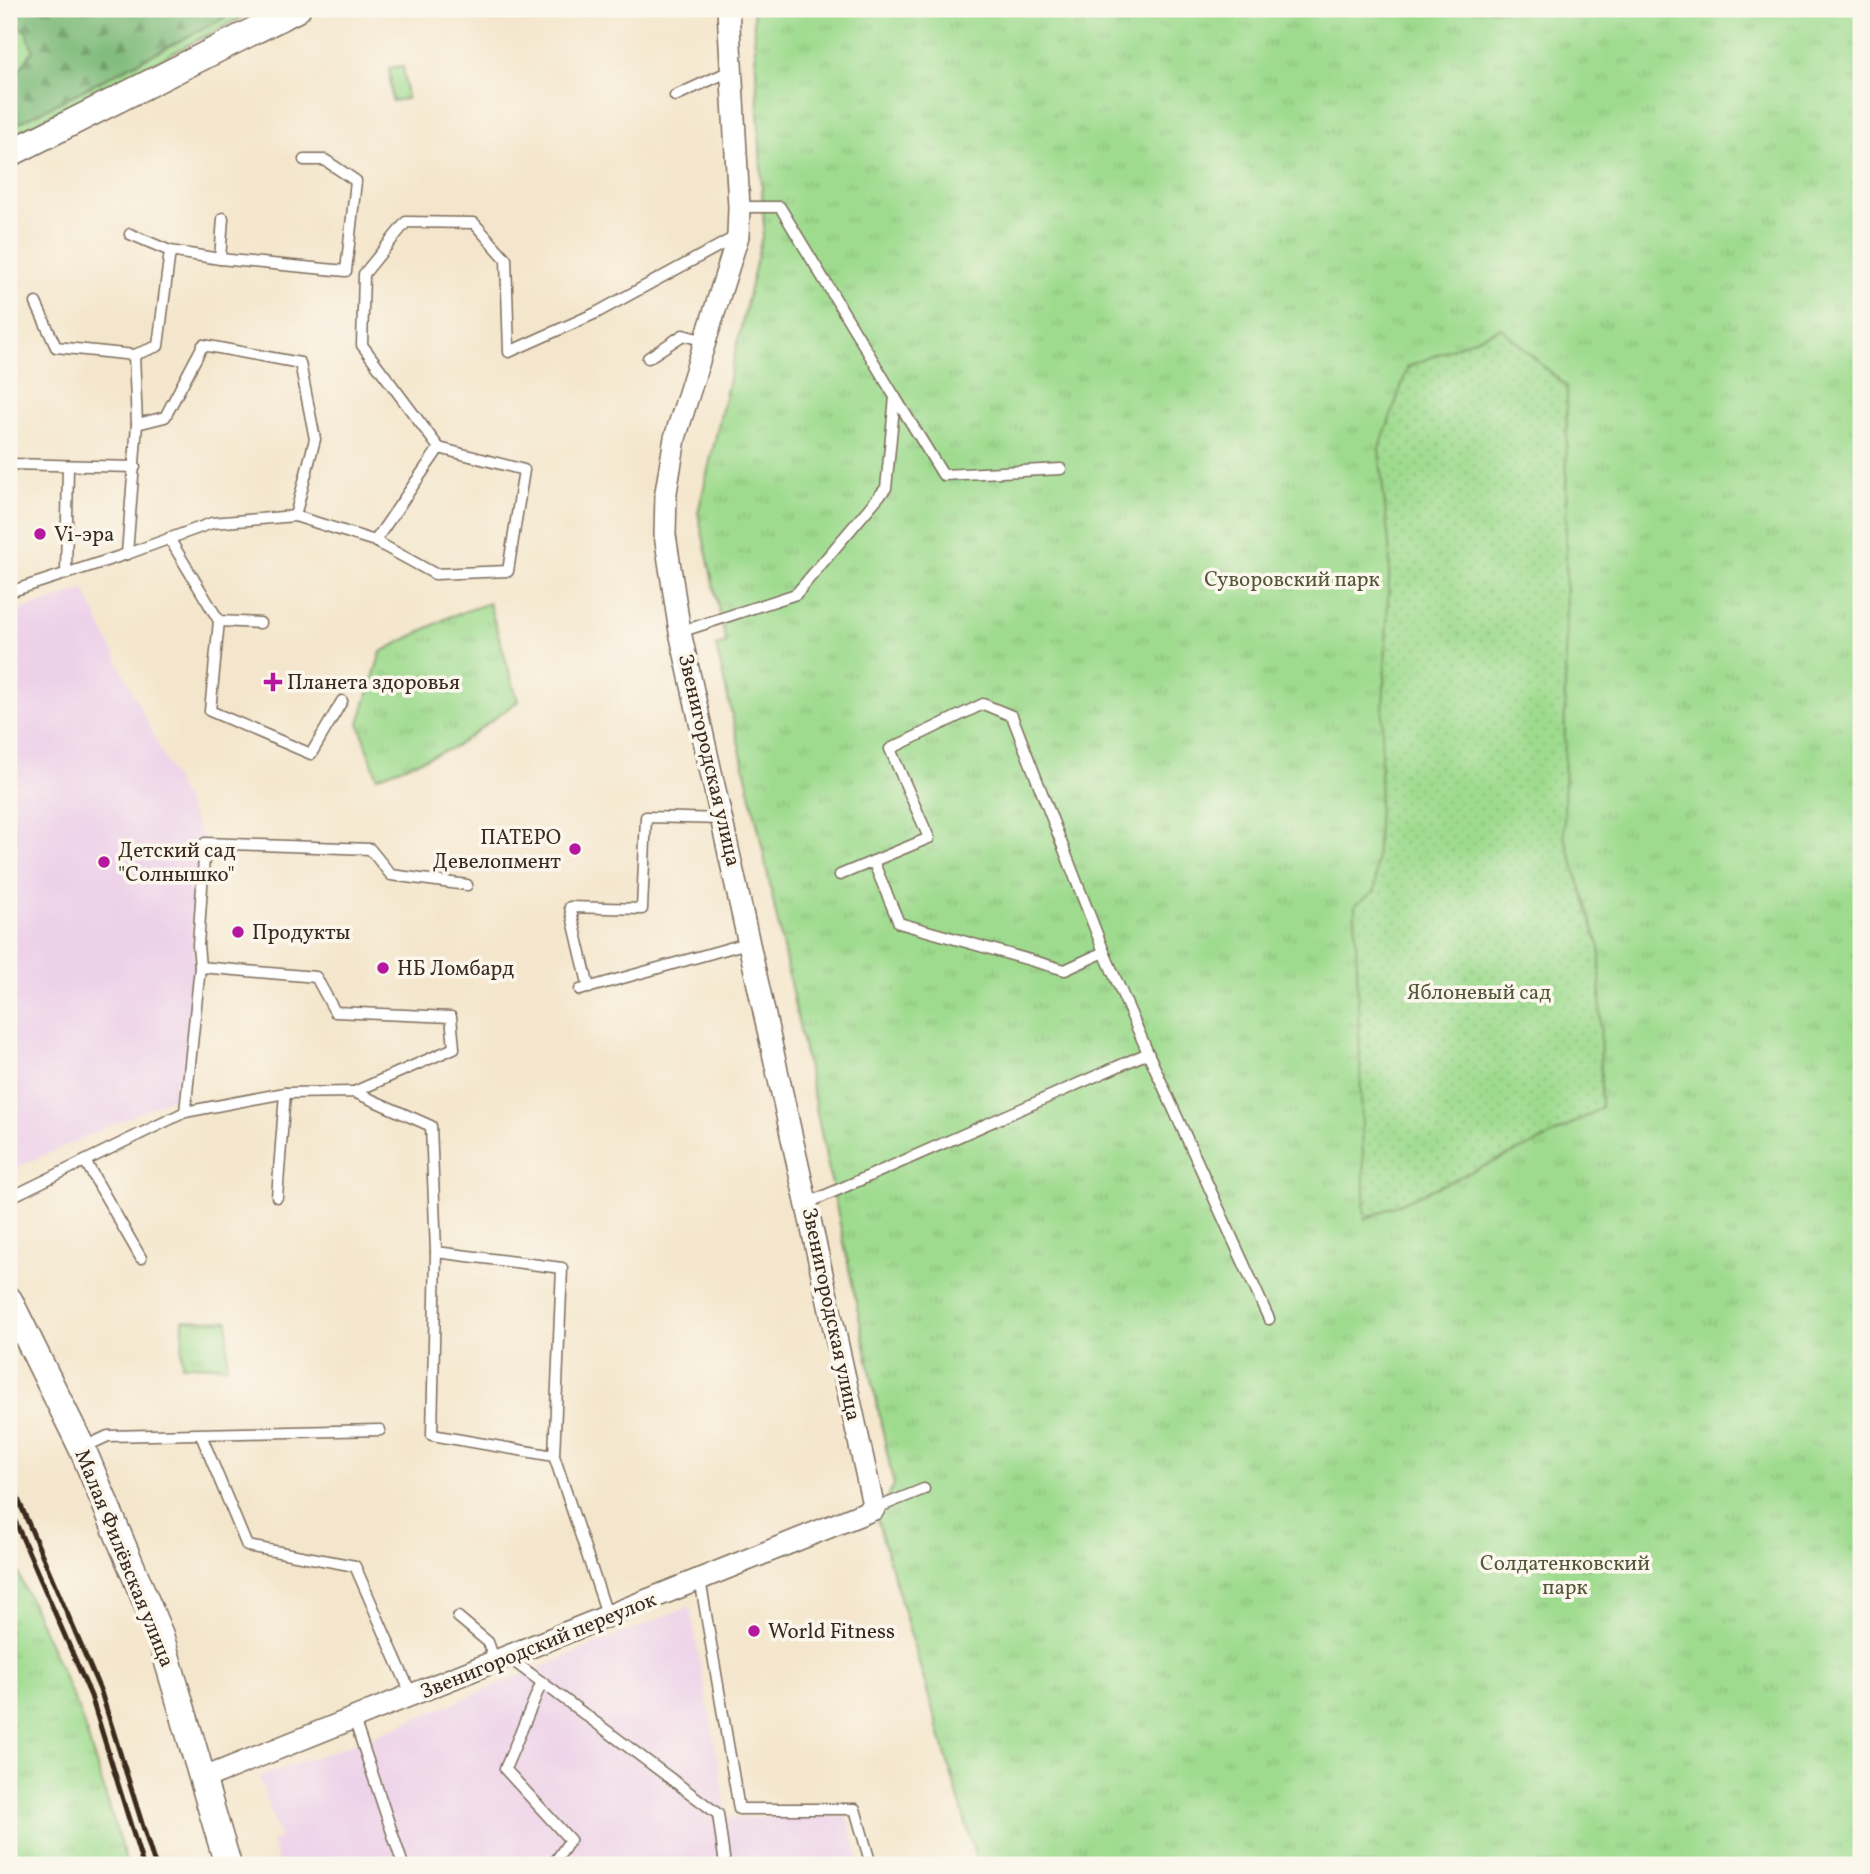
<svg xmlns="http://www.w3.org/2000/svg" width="1870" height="1874" font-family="Vollkorn,serif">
	<defs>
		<pattern id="forest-firs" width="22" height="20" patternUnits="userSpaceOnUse" patternTransform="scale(1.75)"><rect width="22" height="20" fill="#7fbb7a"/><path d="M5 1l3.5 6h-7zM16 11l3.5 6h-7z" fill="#699863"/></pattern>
		<pattern id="park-tufts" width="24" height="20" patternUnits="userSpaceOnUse" patternTransform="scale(1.75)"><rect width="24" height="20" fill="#9fdb8f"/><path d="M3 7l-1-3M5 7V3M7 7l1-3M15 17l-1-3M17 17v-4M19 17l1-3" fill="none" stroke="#8abc7b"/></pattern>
		<pattern id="garden-dots" width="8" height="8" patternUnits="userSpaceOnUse" patternTransform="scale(1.75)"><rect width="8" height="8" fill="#9fdb8f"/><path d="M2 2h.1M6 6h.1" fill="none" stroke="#8abc7b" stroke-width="1.8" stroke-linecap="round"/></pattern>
	</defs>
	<rect width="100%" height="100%" fill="#fbf7ec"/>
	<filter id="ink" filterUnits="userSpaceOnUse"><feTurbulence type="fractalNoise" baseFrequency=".0143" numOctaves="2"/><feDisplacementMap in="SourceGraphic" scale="14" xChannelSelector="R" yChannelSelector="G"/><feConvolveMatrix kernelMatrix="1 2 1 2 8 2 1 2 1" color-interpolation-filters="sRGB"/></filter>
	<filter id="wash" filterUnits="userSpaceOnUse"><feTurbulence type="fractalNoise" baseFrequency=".00686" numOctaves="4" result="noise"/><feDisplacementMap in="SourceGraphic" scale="28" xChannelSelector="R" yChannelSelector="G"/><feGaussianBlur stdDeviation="1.57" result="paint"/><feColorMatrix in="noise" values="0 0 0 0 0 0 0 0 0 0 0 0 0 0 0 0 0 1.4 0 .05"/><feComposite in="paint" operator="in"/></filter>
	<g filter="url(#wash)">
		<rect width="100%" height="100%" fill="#f4e6cc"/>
		<g fill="#edd1e9">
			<polygon points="84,590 205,843 195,881 192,925 195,973 183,1093 9,1171 9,614"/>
			<polygon points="690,1606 728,1818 847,1816 861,1865 279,1865 271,1841 280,1838 259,1777 363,1740"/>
		</g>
		<polygon fill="#9fdb8f" stroke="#6d8256" stroke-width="2" points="9,9 258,9 9,137"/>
		<polygon fill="url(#forest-firs)" stroke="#5d724c" stroke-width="2" points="9,9 242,9 9,128 9,85 33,50 26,31 9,24"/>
		<g fill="url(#park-tufts)" stroke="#6d8256" stroke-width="2">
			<polygon points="753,9 1861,9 1861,1865 978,1865 876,1516 894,1486 758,827 716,646 726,643 698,513 764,228"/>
			<polygon points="403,66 407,99 392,101 389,68"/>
			<polygon points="489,603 518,701 455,747 377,777 359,723 381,652 449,617"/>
			<polygon points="183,1320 228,1321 227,1366 182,1365"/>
			<polygon points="9,1553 81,1715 127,1865 9,1865"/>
		</g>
		<polygon fill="url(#garden-dots)" stroke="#6d8256" stroke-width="2" points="1501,328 1567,387 1564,836 1600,948 1601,1108 1543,1140 1365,1219 1355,905 1375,891 1390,554 1379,450 1408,367"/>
	</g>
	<g filter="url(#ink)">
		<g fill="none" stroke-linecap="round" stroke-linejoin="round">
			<defs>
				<g id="service">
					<polyline points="675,96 730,71"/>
					<polyline points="130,234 170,251 158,346 134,355"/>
					<polyline points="170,251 220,259 223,218"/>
					<polyline points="220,259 346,271 356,181 325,160 304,160"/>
					<polyline points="36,303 56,347 134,355 137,424 127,554"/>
					<polyline points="648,358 683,335 705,341"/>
					<polyline points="895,397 943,475 1061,469"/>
					<polyline points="137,424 165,417 203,345 300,363 315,439 295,516"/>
					<polyline points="9,464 135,467"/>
					<polyline points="169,538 219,621 210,711 311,754 342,701"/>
					<polyline points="375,541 435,574 508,571 524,470 439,448"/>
					<polyline points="66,574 68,466"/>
					<polyline points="9,592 127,554 212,523 295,516 375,541 439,448 362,345 364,274 406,222 474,223 506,259 509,352 596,313 737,236"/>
					<polyline points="219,621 260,623"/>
					<polyline points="680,632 796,594 886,488 895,397 780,207 739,207"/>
					<polyline points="840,875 929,838 890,749 983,704 1012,716 1104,952 1065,970 899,923 873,861"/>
					<polyline points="1104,952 1148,1053"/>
					<polyline points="200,967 316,977 335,1012 451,1017 454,1048 354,1092"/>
					<polyline points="589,988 570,907 642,909 646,817 723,819"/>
					<polyline points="580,990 751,942"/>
					<polyline points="185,1112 200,967 198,945 205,843 370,849 391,875 467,885"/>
					<polyline points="85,1161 141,1258"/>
					<polyline points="277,1197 285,1093"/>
					<polyline points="9,1198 185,1112 285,1093 354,1092 431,1126 436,1252"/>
					<polyline points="808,1203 1148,1053 1269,1319"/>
					<polyline points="201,1435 247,1546 355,1566 412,1696"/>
					<polyline points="82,1448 108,1436 380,1430"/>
					<polyline points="554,1456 432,1435 436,1252 562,1268 554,1456 608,1617"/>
					<polyline points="874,1509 924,1489"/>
					<polyline points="700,1579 739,1809 855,1809 871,1865"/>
					<polyline points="458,1617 488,1642 495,1662"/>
					<polyline points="508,1657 718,1814 725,1865"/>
					<polyline points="541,1684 505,1769 570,1840 553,1865"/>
					<polyline points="354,1719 403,1865"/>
				</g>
				<polyline id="minor" points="202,1779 874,1509 680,632 665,535 666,492 675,438 738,236 739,207 728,9"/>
				<g id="tertiary">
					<polyline points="9,154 297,9"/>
					<polyline points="9,1300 82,1448 160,1635 228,1865"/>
				</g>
			</defs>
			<use href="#service" stroke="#7c6c5b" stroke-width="13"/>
			<use href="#minor" stroke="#7c6c5b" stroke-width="24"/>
			<use href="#tertiary" stroke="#7c6c5b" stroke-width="29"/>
			<use href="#service" stroke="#fff" stroke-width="10"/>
			<use href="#minor" stroke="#fff" stroke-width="21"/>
			<use href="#tertiary" stroke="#fff" stroke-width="26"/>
			<g stroke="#3b2a1e" stroke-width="5">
				<polyline points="9,1478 101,1692 155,1865"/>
				<polyline points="9,1507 91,1696 143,1865"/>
			</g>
		</g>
	</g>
	<g fill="#b5179e" stroke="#fbf7ec" stroke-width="2.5">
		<circle cx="40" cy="534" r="7"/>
		<path d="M269.5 671.5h7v7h7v7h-7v7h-7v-7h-7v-7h7z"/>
		<circle cx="575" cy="849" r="7"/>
		<circle cx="104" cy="862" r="7"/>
		<circle cx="238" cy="932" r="7"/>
		<circle cx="383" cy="968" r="7"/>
		<circle cx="754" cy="1631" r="7"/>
	</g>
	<g text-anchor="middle" stroke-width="7" stroke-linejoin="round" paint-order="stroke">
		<g font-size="21" fill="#3b2a1e" stroke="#fbf7ec" text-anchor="start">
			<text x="54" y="541">Vi-эра</text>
			<text x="287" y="689">Планета здоровья</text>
			<text x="561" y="844" text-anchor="end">ПАТЕРО<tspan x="561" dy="24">Девелопмент</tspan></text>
			<text x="118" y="857">Детский сад<tspan x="118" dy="24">"Солнышко"</tspan></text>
			<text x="252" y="939">Продукты</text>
			<text x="397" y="975">НБ Ломбард</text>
			<text x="768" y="1638">World Fitness</text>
		</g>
		<g font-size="21" fill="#54563a" stroke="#fbf7ec">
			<text x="1292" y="586">Суворовский парк</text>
			<text x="1479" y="999">Яблоневый сад</text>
			<text x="1565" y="1570">Солдатенковский<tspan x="1565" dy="24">парк</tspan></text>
		</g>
		<g font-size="21" fill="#3b2a1e" stroke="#fbf7ec">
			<text transform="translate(710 760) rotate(77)" y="7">Звенигородская улица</text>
			<text transform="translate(832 1314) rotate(78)" y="7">Звенигородская улица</text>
			<text transform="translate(125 1558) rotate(68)" y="7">Малая Филёвская улица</text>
			<text transform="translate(538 1645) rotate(-22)" y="7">Звенигородский переулок</text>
		</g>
	</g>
	<rect width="1870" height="1874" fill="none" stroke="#fbf7ec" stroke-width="35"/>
</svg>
